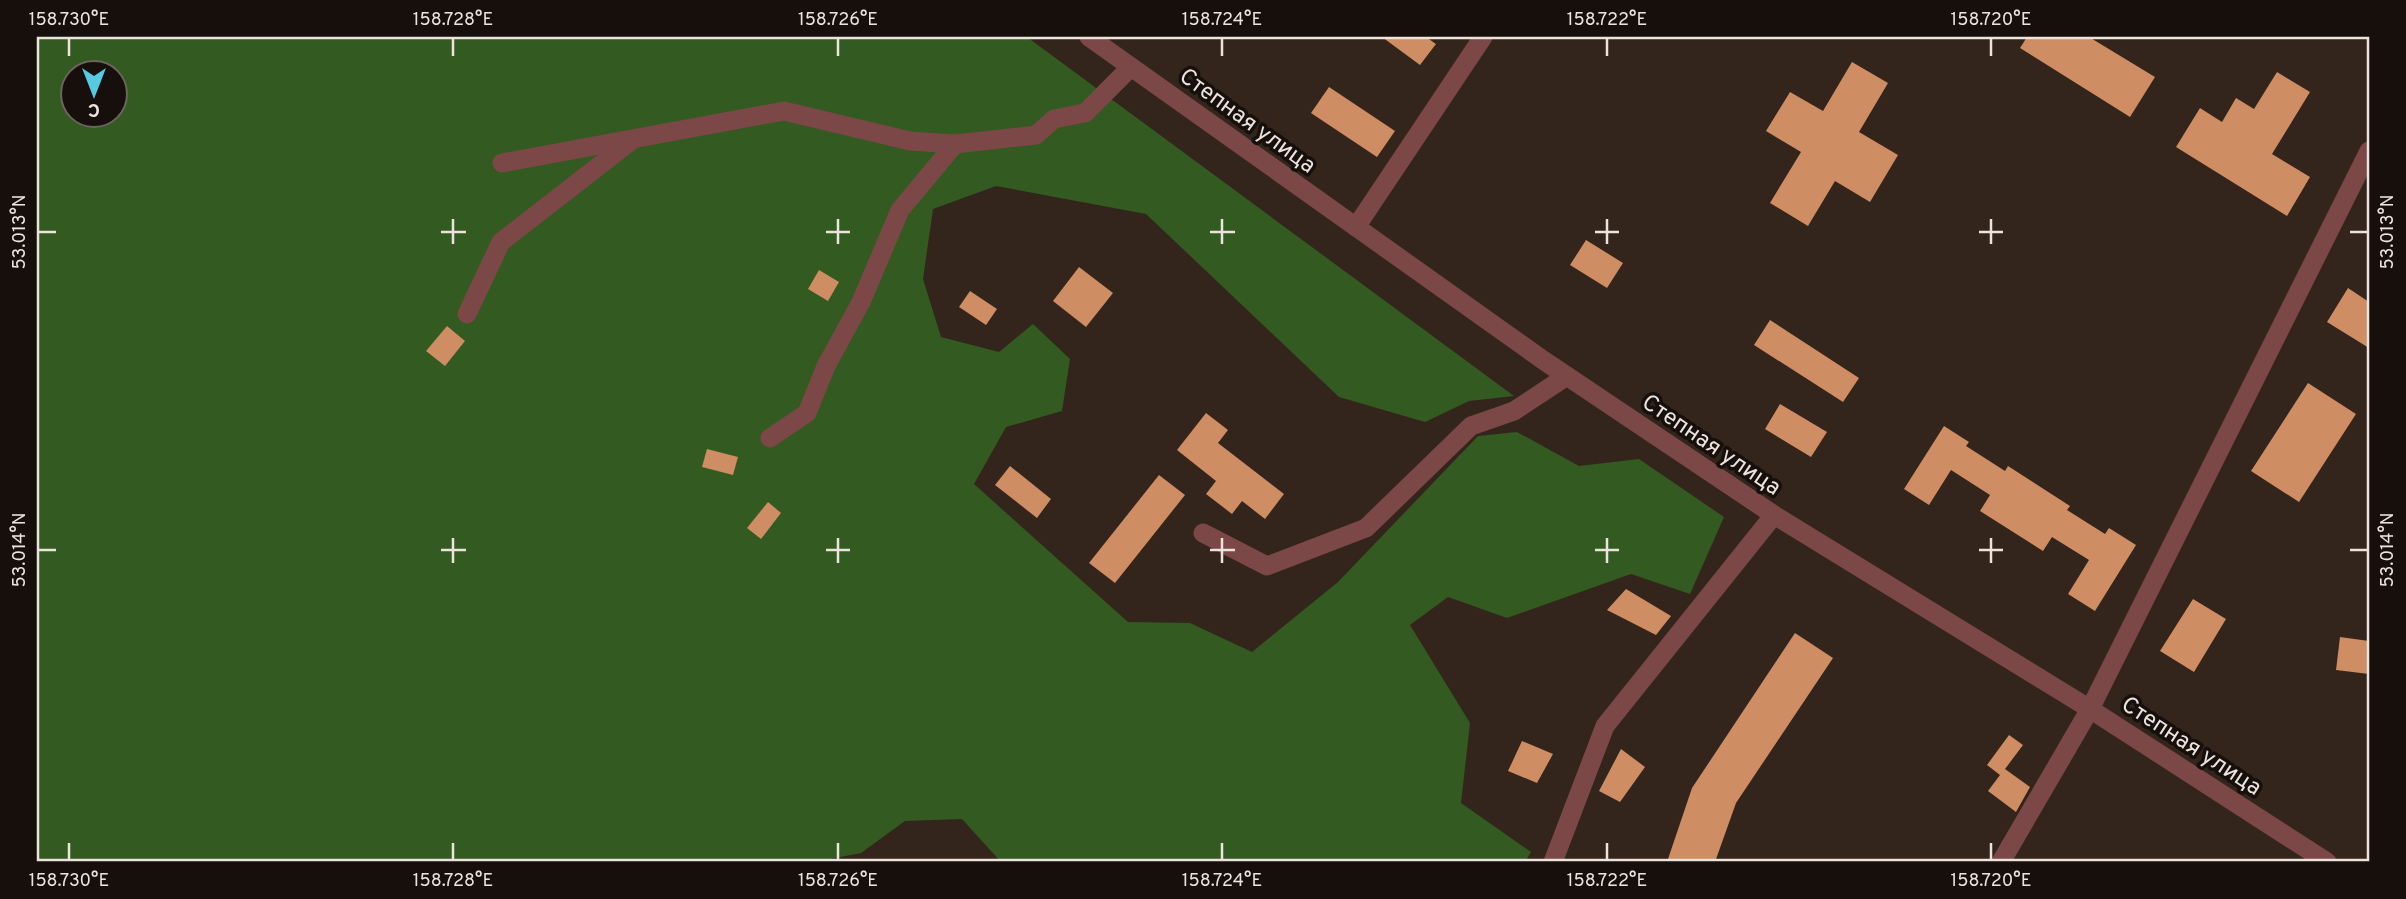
<svg xmlns="http://www.w3.org/2000/svg" width="2406" height="899" font-family="Overpass,sans-serif">
	<rect width="100%" height="100%" fill="#33251b"/>
	<path fill="#325a21" fill-rule="evenodd" d="M37,37H1027L1514,396L1469,401L1425,422L1339,397L1146,214L996,186L933,209L923,279L941,337L999,352L1033,324L1070,359L1062,411L1006,427L974,484L1128,622L1190,623L1252,652L1338,582L1478,436L1517,432L1579,466L1639,459L1724,517L1690,594L1631,574L1507,618L1448,597L1410,625L1470,723L1461,803L1531,852L1525,862H1001L962,819L905,821L861,853L815,862H37ZM74,74H116V116H74Z"/>
	<g fill="#ce8d62">
		<polygon points="1382,37 1426,37 1436,44 1420,65"/>
		<polygon points="2027,37 2089,37 2155,77 2130,117 2020,48"/>
		<polygon points="1852,62 1888,83 1859,132 1898,155 1870,202 1835,181 1808,226 1770,203 1801,152 1766,131 1790,92 1823,111"/>
		<polygon points="2277,72 2310,92 2272,154 2310,177 2287,216 2176,147 2200,108 2222,122 2236,98 2254,109"/>
		<polygon points="1329,87 1395,131 1377,157 1311,113"/>
		<polygon points="1586,240 1623,263 1607,288 1570,265"/>
		<polygon points="1079,267 1113,293 1086,327 1053,301"/>
		<polygon points="819,270 839,282 828,301 808,289"/>
		<polygon points="2348,288 2369,302 2369,348 2327,322"/>
		<polygon points="970,291 997,309 986,325 959,307"/>
		<polygon points="1770,320 1859,378 1843,402 1754,345"/>
		<polygon points="447,326 465,341 445,366 426,351"/>
		<polygon points="2308,383 2356,414 2299,502 2251,471"/>
		<polygon points="1780,404 1827,432 1811,457 1765,429"/>
		<polygon points="1206,413 1228,430 1218,443 1284,494 1265,519 1242,501 1232,514 1206,494 1216,481 1177,450"/>
		<polygon points="1944,426 1969,442 1966,446 2005,471 2008,466 2070,506 2067,510 2105,534 2109,528 2136,545 2095,611 2068,594 2089,560 2052,537 2043,551 1980,511 1990,495 1951,470 1929,505 1904,489"/>
		<polygon points="707,449 738,457 733,475 702,467"/>
		<polygon points="1010,466 1051,499 1037,518 995,485"/>
		<polygon points="1159,475 1185,495 1115,583 1089,563"/>
		<polygon points="768,502 781,513 761,539 747,528"/>
		<polygon points="1626,589 1671,616 1656,635 1607,610"/>
		<polygon points="2193,599 2226,619 2194,672 2160,651"/>
		<polygon points="1795,633 1833,658 1736,803 1715,862 1667,862 1692,788"/>
		<polygon points="2340,637 2369,641 2369,674 2336,670"/>
		<polygon points="2009,735 2023,745 2005,769 2030,787 2016,812 1988,791 2000,775 1987,765"/>
		<polygon points="1522,741 1553,754 1537,783 1508,771"/>
		<polygon points="1621,749 1645,767 1620,802 1599,791"/>
	</g>
	<g fill="none" stroke-linecap="round" stroke-linejoin="round">
		<g stroke="#7b4747" stroke-width="19">
			<polyline points="1089,37 1543,360 1774,515 2090,709 2327,862"/>
			<polyline points="502,163 784,111 910,141 955,144"/>
			<polyline points="1356,227 1483,37"/>
			<polyline points="467,314 501,242 631,141"/>
			<polyline points="770,438 807,413 826,366 861,302 900,210 955,144 1036,135 1054,119 1085,113 1131,67"/>
			<polyline points="1203,533 1267,566 1366,528 1471,426 1514,411 1567,376"/>
			<polyline points="1553,862 1605,726 1774,515"/>
			<polyline points="2001,862 2090,709 2369,151"/>
		</g>
	</g>
	<path fill="none" stroke="#ede3dd" stroke-width="2.5" d="M69,38V56M453,38V56M838,38V56M1222,38V56M1607,38V56M1991,38V56M453,219V244M838,219V244M1222,219V244M1607,219V244M1991,219V244M38,232H56M441,232H466M826,232H850M1210,232H1235M1595,232H1619M1979,232H2003M2350,232H2368M453,538V563M838,538V563M1222,538V563M1607,538V563M1991,538V563M38,550H56M441,550H466M826,550H850M1210,550H1235M1595,550H1619M1979,550H2003M2350,550H2368M69,843V860M453,843V860M838,843V860M1222,843V860M1607,843V860M1991,843V860"/>
	<g text-anchor="middle" stroke-width="7" stroke-linejoin="round" paint-order="stroke">
		<g font-size="23" fill="#ede3dd" stroke="#160f0b">
			<text transform="translate(1248 120) rotate(36)" y="8">Степная улица</text>
			<text transform="translate(1712 444) rotate(34)" y="8">Степная улица</text>
			<text transform="translate(2192 745) rotate(33)" y="8">Степная улица</text>
		</g>
	</g>
	<rect width="2406" height="899" fill="none" stroke="#160f0b" stroke-width="77"/>
	<g transform="translate(94 94) rotate(180)"><circle r="33" fill="#160f0b" stroke="#6c645f" stroke-width="2"/>
	<path d="M0-5L12 26L0 18L-12 26Z" fill="#57c9e2"/>
	<text y="-10" font-size="19" font-weight="bold" text-anchor="middle" fill="#ede3dd">С</text>
	</g>
	<rect x="38" y="38" width="2330" height="822" fill="none" stroke="#ede3dd" stroke-width="2.5"/>
	<g font-size="18" text-anchor="middle" fill="#ede3dd">
		<text x="69" y="25">158.730°E</text>
		<text x="453" y="25">158.728°E</text>
		<text x="838" y="25">158.726°E</text>
		<text x="1222" y="25">158.724°E</text>
		<text x="1607" y="25">158.722°E</text>
		<text x="1991" y="25">158.720°E</text>
		<text transform="translate(2387 232) rotate(-90)" y="6">53.013°N</text>
		<text transform="translate(19 232) rotate(-90)" y="6">53.013°N</text>
		<text transform="translate(2387 550) rotate(-90)" y="6">53.014°N</text>
		<text transform="translate(19 550) rotate(-90)" y="6">53.014°N</text>
		<text x="69" y="886">158.730°E</text>
		<text x="453" y="886">158.728°E</text>
		<text x="838" y="886">158.726°E</text>
		<text x="1222" y="886">158.724°E</text>
		<text x="1607" y="886">158.722°E</text>
		<text x="1991" y="886">158.720°E</text>
	</g>
</svg>
